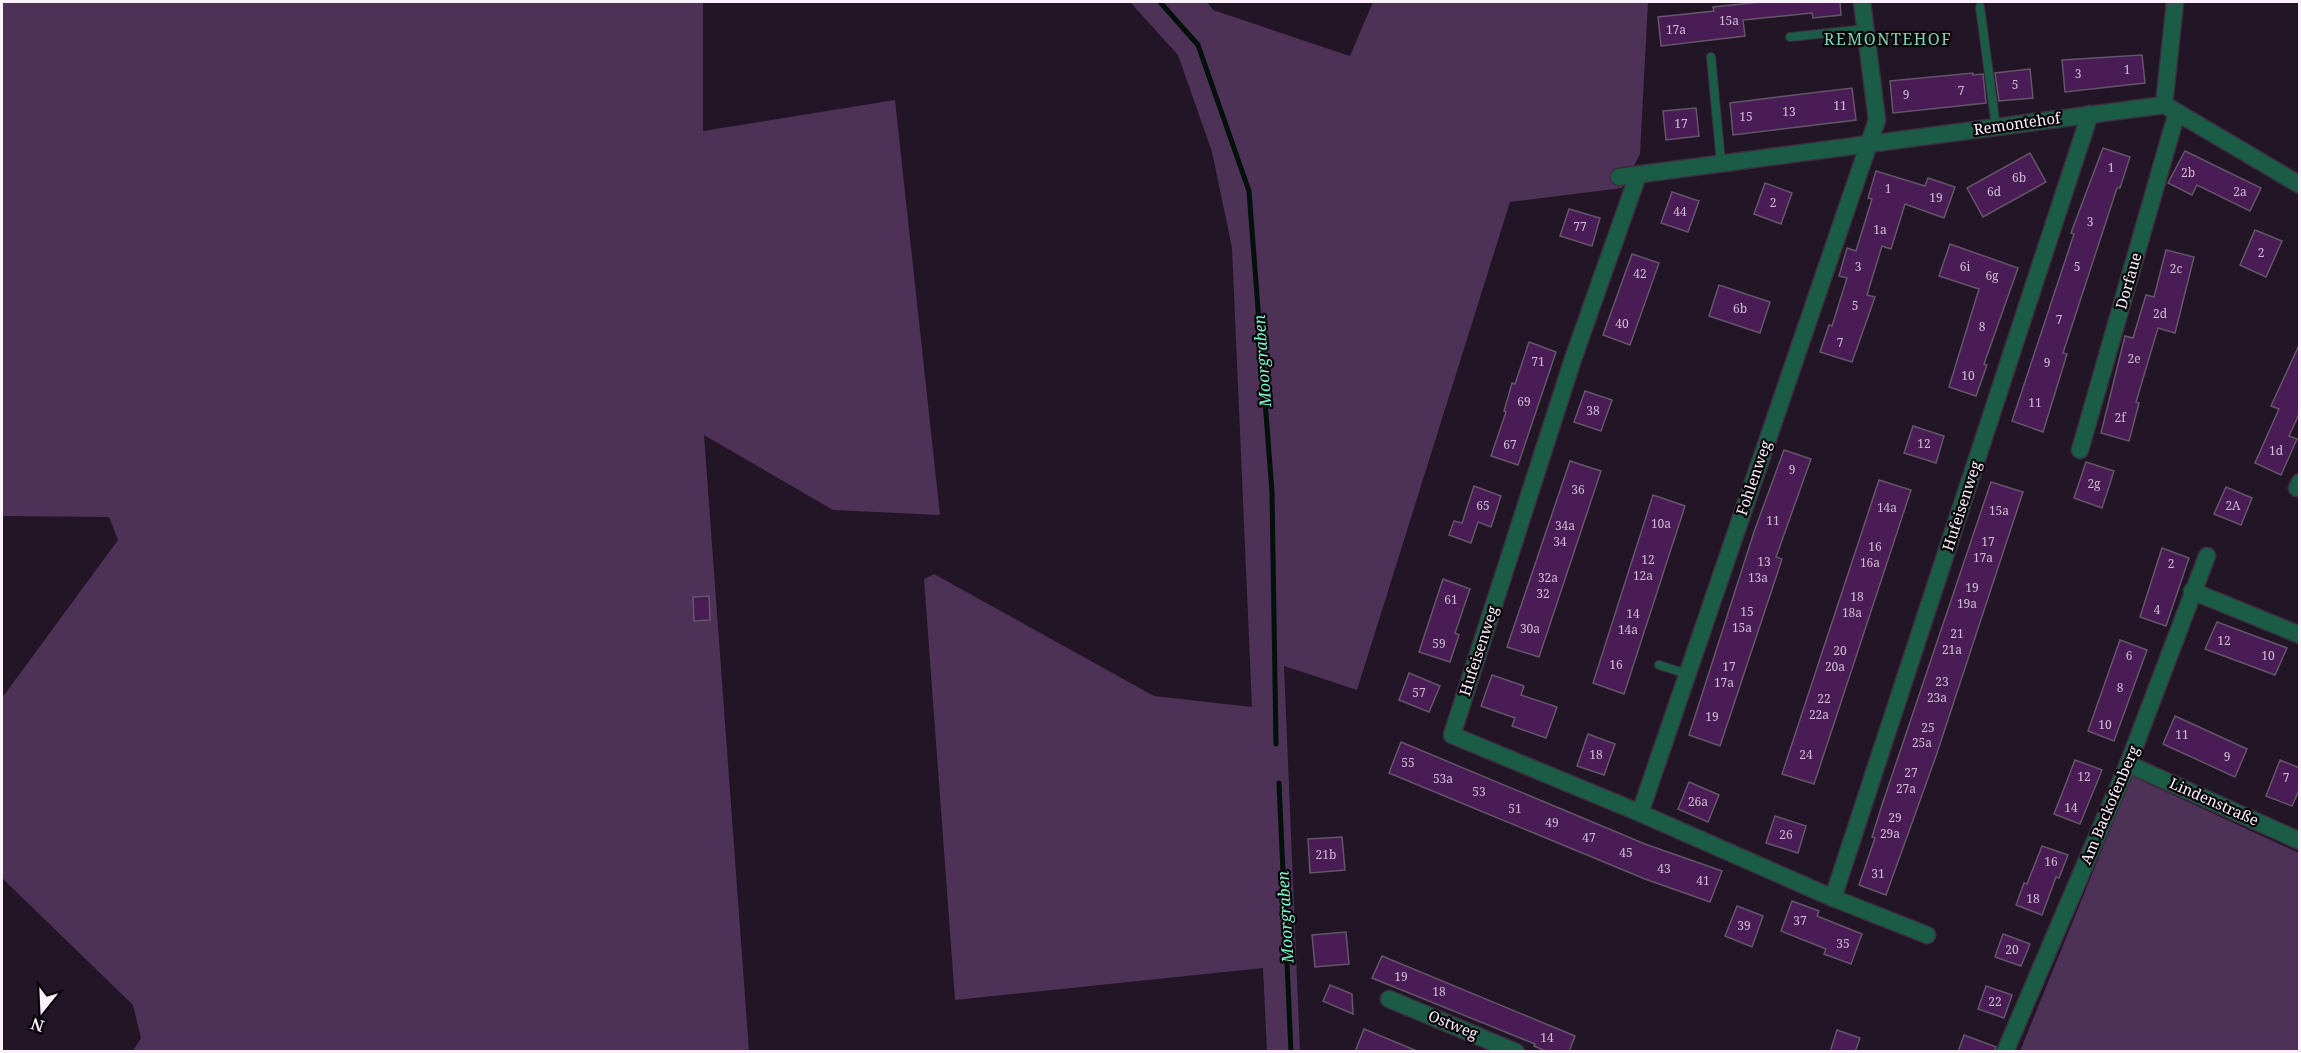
<svg xmlns="http://www.w3.org/2000/svg" width="2301" height="1053" font-family="'Noto Serif',serif">
	<rect width="100%" height="100%" fill="#221526"/>
	<g fill="#4d3156">
		<polygon points="2,2 703,2 703,131 895,100 940,515 833,510 704,435 749,1051 133,1051 141,1038 133,1005 2,878 2,698 118,540 109,517 2,516"/>
		<polygon points="1130,2 1207,2 1213,10 1350,56 1373,2 1648,2 1640,154 1622,188 1510,202 1357,690 1284,666 1300,1051 1267,1051 1263,968 955,1000 924,579 934,574 1154,696 1252,707 1232,248 1212,152 1178,55"/>
		<polygon points="2132,776 2299,853 2299,1051 2020,1051"/>
	</g>
	<g fill="none" stroke-linecap="round" stroke-linejoin="round">
		<g stroke="#04100b" stroke-width="5">
			<polyline points="1160,2 1198,45 1249,191 1272,492 1276,744"/>
			<polyline points="1279,783 1291,1052"/>
		</g>
	</g>
	<g fill="#491c56" stroke="#645569" stroke-width="1.5">
		<polygon points="1761,2 1840,2 1841,15 1813,18 1812,13 1743,20 1745,36 1661,46 1658,17 1714,11 1713,7"/>
		<polygon points="2142,55 2145,83 2065,92 2062,60"/>
		<polygon points="2030,69 2033,98 1999,101 1995,73"/>
		<polygon points="1973,73 1973,75 1983,74 1986,103 1893,113 1890,81"/>
		<polygon points="1852,88 1856,120 1733,135 1730,103"/>
		<polygon points="1696,108 1699,136 1666,140 1663,111"/>
		<polygon points="2103,148 2130,157 2120,188 2117,188 2063,353 2067,354 2043,432 2012,421 2074,234 2071,233"/>
		<polygon points="2185,151 2261,188 2250,211 2197,185 2192,195 2168,183"/>
		<polygon points="2030,153 2046,182 1983,217 1967,188"/>
		<polygon points="1876,171 1925,186 1928,178 1955,187 1944,218 1905,204 1891,249 1882,246 1867,295 1875,297 1852,362 1820,352 1829,325 1832,326 1847,278 1839,276 1847,248 1856,251 1872,199 1868,198"/>
		<polygon points="1765,183 1792,193 1781,224 1754,214"/>
		<polygon points="1672,192 1699,201 1688,232 1661,223"/>
		<polygon points="1569,209 1600,218 1592,246 1560,236"/>
		<polygon points="2255,230 2282,241 2266,277 2240,265"/>
		<polygon points="1950,244 2018,268 1984,364 1987,365 1976,396 1949,387 1979,289 1939,276"/>
		<polygon points="2166,250 2194,257 2175,333 2158,328 2136,402 2139,403 2129,441 2101,433 2125,336 2133,338 2146,295 2154,297"/>
		<polygon points="1632,254 1659,263 1630,345 1603,335"/>
		<polygon points="1719,285 1770,302 1760,333 1709,316"/>
		<polygon points="1529,342 1556,352 1518,465 1491,456 1506,412 1504,411 1512,383 1515,384"/>
		<polygon points="2300,343 2300,412 2289,436 2297,439 2281,475 2255,463 2279,409 2271,406"/>
		<polygon points="1585,391 1612,400 1601,431 1574,422"/>
		<polygon points="1913,426 1944,436 1936,463 1904,453"/>
		<polygon points="1784,450 1811,459 1776,557 1782,559 1720,746 1689,735 1754,532"/>
		<polygon points="1570,461 1601,471 1539,657 1507,647"/>
		<polygon points="2086,462 2114,471 2102,508 2074,498"/>
		<polygon points="1879,480 1911,490 1814,784 1782,774"/>
		<polygon points="1991,482 2023,492 1936,756 1886,895 1859,885 1875,838 1872,837 1882,805"/>
		<polygon points="1474,486 1501,496 1491,527 1478,522 1471,543 1449,535 1454,521 1462,523"/>
		<polygon points="2226,487 2252,498 2241,525 2214,514"/>
		<polygon points="1653,495 1685,506 1624,694 1593,683"/>
		<polygon points="2162,548 2189,558 2166,626 2140,617"/>
		<polygon points="1443,579 1470,589 1455,633 1459,635 1450,662 1419,652"/>
		<polygon points="709,596 710,620 694,621 693,597"/>
		<polygon points="2217,622 2287,648 2275,675 2205,649"/>
		<polygon points="2120,640 2147,650 2114,741 2088,731"/>
		<polygon points="1409,673 1440,686 1429,712 1399,700"/>
		<polygon points="1492,675 1524,686 1521,695 1557,707 1546,738 1512,726 1515,718 1481,706"/>
		<polygon points="2175,716 2247,749 2235,777 2163,744"/>
		<polygon points="1588,734 1615,744 1604,775 1577,766"/>
		<polygon points="1401,742 1645,844 1722,871 1710,902 1645,879 1389,773"/>
		<polygon points="2075,760 2102,770 2080,824 2054,814"/>
		<polygon points="2280,760 2300,768 2300,788 2292,806 2266,796"/>
		<polygon points="1689,782 1719,795 1708,822 1678,809"/>
		<polygon points="1775,816 1806,826 1798,853 1766,843"/>
		<polygon points="1342,837 1345,870 1310,873 1308,839"/>
		<polygon points="2042,846 2068,855 2059,878 2056,877 2042,915 2016,905 2024,883 2027,884"/>
		<polygon points="1792,901 1819,911 1817,916 1862,934 1851,964 1824,954 1826,949 1781,931"/>
		<polygon points="1737,906 1763,916 1752,947 1725,936"/>
		<polygon points="1346,932 1349,964 1315,967 1312,935"/>
		<polygon points="2003,934 2030,944 2021,966 1995,957"/>
		<polygon points="1382,956 1575,1036 1569,1052 1548,1052 1534,1046 1535,1044 1372,978"/>
		<polygon points="1330,985 1352,994 1353,1014 1323,1001"/>
		<polygon points="1986,986 2012,995 2004,1018 1978,1009"/>
		<polygon points="1364,1029 1417,1051 1417,1052 1355,1052"/>
		<polygon points="1837,1030 1860,1038 1855,1052 1830,1052"/>
		<polygon points="1964,1035 1996,1047 1995,1052 1958,1052"/>
	</g>
	<g fill="none" stroke-linecap="round" stroke-linejoin="round">
		<defs>
			<g id="lane">
				<polyline points="1980,7 1996,127"/>
				<polyline points="1790,37 1866,29"/>
				<polyline points="1711,57 1721,163"/>
				<polyline points="1659,665 1687,674"/>
			</g>
			<g id="street">
				<polyline points="2164,105 2175,2"/>
				<polyline points="2168,107 2300,185"/>
				<polyline points="1638,175 1573,359 1452,735 1640,813 1833,898 2090,114"/>
				<polyline points="1619,177 2164,105"/>
				<polyline points="2080,450 2177,112"/>
				<polyline points="2297,488 2300,482"/>
				<polyline points="2192,591 2300,635"/>
				<polyline points="2128,764 2300,841"/>
				<polyline points="1640,813 1877,120 1862,2"/>
				<polyline points="1833,898 1927,935"/>
				<polyline points="1389,999 1516,1052"/>
				<polyline points="2005,1052 2128,764 2207,556"/>
			</g>
		</defs>
		<use href="#lane" stroke="#3c2f40" stroke-width="10"/>
		<use href="#street" stroke="#3c2f40" stroke-width="19"/>
		<use href="#lane" stroke="#1b5c46" stroke-width="8"/>
		<use href="#street" stroke="#1b5c46" stroke-width="16"/>
	</g>
	<g text-anchor="middle" stroke-width="4.5" stroke-linejoin="round" paint-order="stroke">
		<g font-size="12" fill="#cebcd2">
			<text x="1729" y="25">15a</text>
			<text x="1676" y="34">17a</text>
			<text x="2127" y="74">1</text>
			<text x="2078" y="78">3</text>
			<text x="2015" y="89">5</text>
			<text x="1961" y="95">7</text>
			<text x="1906" y="99">9</text>
			<text x="1840" y="110">11</text>
			<text x="1789" y="116">13</text>
			<text x="1746" y="121">15</text>
			<text x="1681" y="128">17</text>
			<text x="2111" y="172">1</text>
			<text x="2188" y="177">2b</text>
			<text x="2019" y="182">6b</text>
			<text x="1888" y="193">1</text>
			<text x="1994" y="196">6d</text>
			<text x="2240" y="196">2a</text>
			<text x="1936" y="202">19</text>
			<text x="1773" y="207">2</text>
			<text x="1680" y="216">44</text>
			<text x="2090" y="226">3</text>
			<text x="1580" y="231">77</text>
			<text x="1880" y="234">1a</text>
			<text x="2261" y="257">2</text>
			<text x="1858" y="271">3</text>
			<text x="1965" y="271">6i</text>
			<text x="2077" y="271">5</text>
			<text x="2176" y="273">2c</text>
			<text x="1640" y="278">42</text>
			<text x="1992" y="280">6g</text>
			<text x="1855" y="310">5</text>
			<text x="1740" y="313">6b</text>
			<text x="2160" y="318">2d</text>
			<text x="2059" y="324">7</text>
			<text x="1622" y="328">40</text>
			<text x="1982" y="331">8</text>
			<text x="1840" y="347">7</text>
			<text x="2134" y="363">2e</text>
			<text x="1538" y="366">71</text>
			<text x="2047" y="367">9</text>
			<text x="1968" y="380">10</text>
			<text x="1524" y="406">69</text>
			<text x="2035" y="407">11</text>
			<text x="1593" y="415">38</text>
			<text x="2120" y="422">2f</text>
			<text x="1924" y="448">12</text>
			<text x="1510" y="449">67</text>
			<text x="2276" y="455">1d</text>
			<text x="1792" y="474">9</text>
			<text x="2094" y="488">2g</text>
			<text x="1578" y="494">36</text>
			<text x="1483" y="510">65</text>
			<text x="2233" y="510">2A</text>
			<text x="1887" y="512">14a</text>
			<text x="1999" y="515">15a</text>
			<text x="1773" y="525">11</text>
			<text x="1661" y="528">10a</text>
			<text x="1565" y="530">34a</text>
			<text x="1560" y="546">34</text>
			<text x="1988" y="546">17</text>
			<text x="1875" y="551">16</text>
			<text x="1983" y="562">17a</text>
			<text x="1648" y="564">12</text>
			<text x="1764" y="566">13</text>
			<text x="1870" y="567">16a</text>
			<text x="2171" y="568">2</text>
			<text x="1643" y="580">12a</text>
			<text x="1548" y="582">32a</text>
			<text x="1758" y="582">13a</text>
			<text x="1972" y="592">19</text>
			<text x="1543" y="598">32</text>
			<text x="1857" y="601">18</text>
			<text x="1451" y="604">61</text>
			<text x="1967" y="608">19a</text>
			<text x="2157" y="614">4</text>
			<text x="1747" y="616">15</text>
			<text x="1852" y="617">18a</text>
			<text x="1633" y="618">14</text>
			<text x="1742" y="632">15a</text>
			<text x="1530" y="633">30a</text>
			<text x="1628" y="634">14a</text>
			<text x="1957" y="638">21</text>
			<text x="2224" y="645">12</text>
			<text x="1439" y="648">59</text>
			<text x="1952" y="654">21a</text>
			<text x="1840" y="655">20</text>
			<text x="2129" y="660">6</text>
			<text x="2268" y="660">10</text>
			<text x="1616" y="669">16</text>
			<text x="1729" y="671">17</text>
			<text x="1835" y="671">20a</text>
			<text x="1942" y="686">23</text>
			<text x="1724" y="687">17a</text>
			<text x="2120" y="692">8</text>
			<text x="1419" y="697">57</text>
			<text x="1937" y="702">23a</text>
			<text x="1824" y="703">22</text>
			<text x="1819" y="719">22a</text>
			<text x="1712" y="721">19</text>
			<text x="2105" y="729">10</text>
			<text x="1928" y="732">25</text>
			<text x="2182" y="739">11</text>
			<text x="1922" y="747">25a</text>
			<text x="1596" y="759">18</text>
			<text x="1806" y="759">24</text>
			<text x="2227" y="761">9</text>
			<text x="1408" y="767">55</text>
			<text x="1911" y="777">27</text>
			<text x="2084" y="781">12</text>
			<text x="2286" y="782">7</text>
			<text x="1443" y="783">53a</text>
			<text x="1906" y="793">27a</text>
			<text x="1479" y="796">53</text>
			<text x="1698" y="806">26a</text>
			<text x="2071" y="812">14</text>
			<text x="1515" y="813">51</text>
			<text x="1895" y="822">29</text>
			<text x="1552" y="827">49</text>
			<text x="1890" y="838">29a</text>
			<text x="1786" y="839">26</text>
			<text x="1589" y="842">47</text>
			<text x="1626" y="857">45</text>
			<text x="1326" y="859">21b</text>
			<text x="2051" y="866">16</text>
			<text x="1664" y="873">43</text>
			<text x="1878" y="878">31</text>
			<text x="1703" y="885">41</text>
			<text x="2033" y="903">18</text>
			<text x="1800" y="925">37</text>
			<text x="1744" y="930">39</text>
			<text x="1843" y="948">35</text>
			<text x="2012" y="954">20</text>
			<text x="1401" y="981">19</text>
			<text x="1439" y="996">18</text>
			<text x="1995" y="1006">22</text>
			<text x="1547" y="1042">14</text>
		</g>
		<g font-size="15" fill="#faf1fc" stroke="#09040a">
			<text transform="translate(2017 124) rotate(-8)" y="5">Remontehof</text>
			<text transform="translate(2129 281) rotate(-74)" y="5">Dorfaue</text>
			<text transform="translate(1754 478) rotate(-71)" y="5">Fohlenweg</text>
			<text transform="translate(1962 506) rotate(-72)" y="5">Hufeisenweg</text>
			<text transform="translate(1479 651) rotate(-72)" y="5">Hufeisenweg</text>
			<text transform="translate(2214 802) rotate(24)" y="5">Lindenstraße</text>
			<text transform="translate(2110 805) rotate(-67)" y="5">Am Backofenberg</text>
			<text transform="translate(1453 1025) rotate(22)" y="5">Ostweg</text>
		</g>
		<g font-size="16" letter-spacing="1.5" fill="#7ed6b3" stroke="#09040a">
			<text x="1888" y="45">REMONTEHOF</text>
		</g>
		<g font-size="16" font-style="italic" fill="#76fbca" stroke="#09040a">
			<text transform="translate(1262 361) rotate(-94)" y="6">Moorgraben</text>
			<text transform="translate(1285 917) rotate(-93)" y="6">Moorgraben</text>
		</g>
	</g>
	<rect width="2301" height="1053" fill="none" stroke="#faf1fc" stroke-width="6"/>
	<g transform="translate(42 1011) rotate(198)" stroke="#09040a" stroke-width="4.5" paint-order="stroke">
	<path d="M0-4.5L10 22L0 15L-10 22Z" fill="#faf1fc"/>
	<text y="-9" font-size="16" font-weight="bold" text-anchor="middle" fill="#faf1fc">N</text>
	</g>
</svg>
